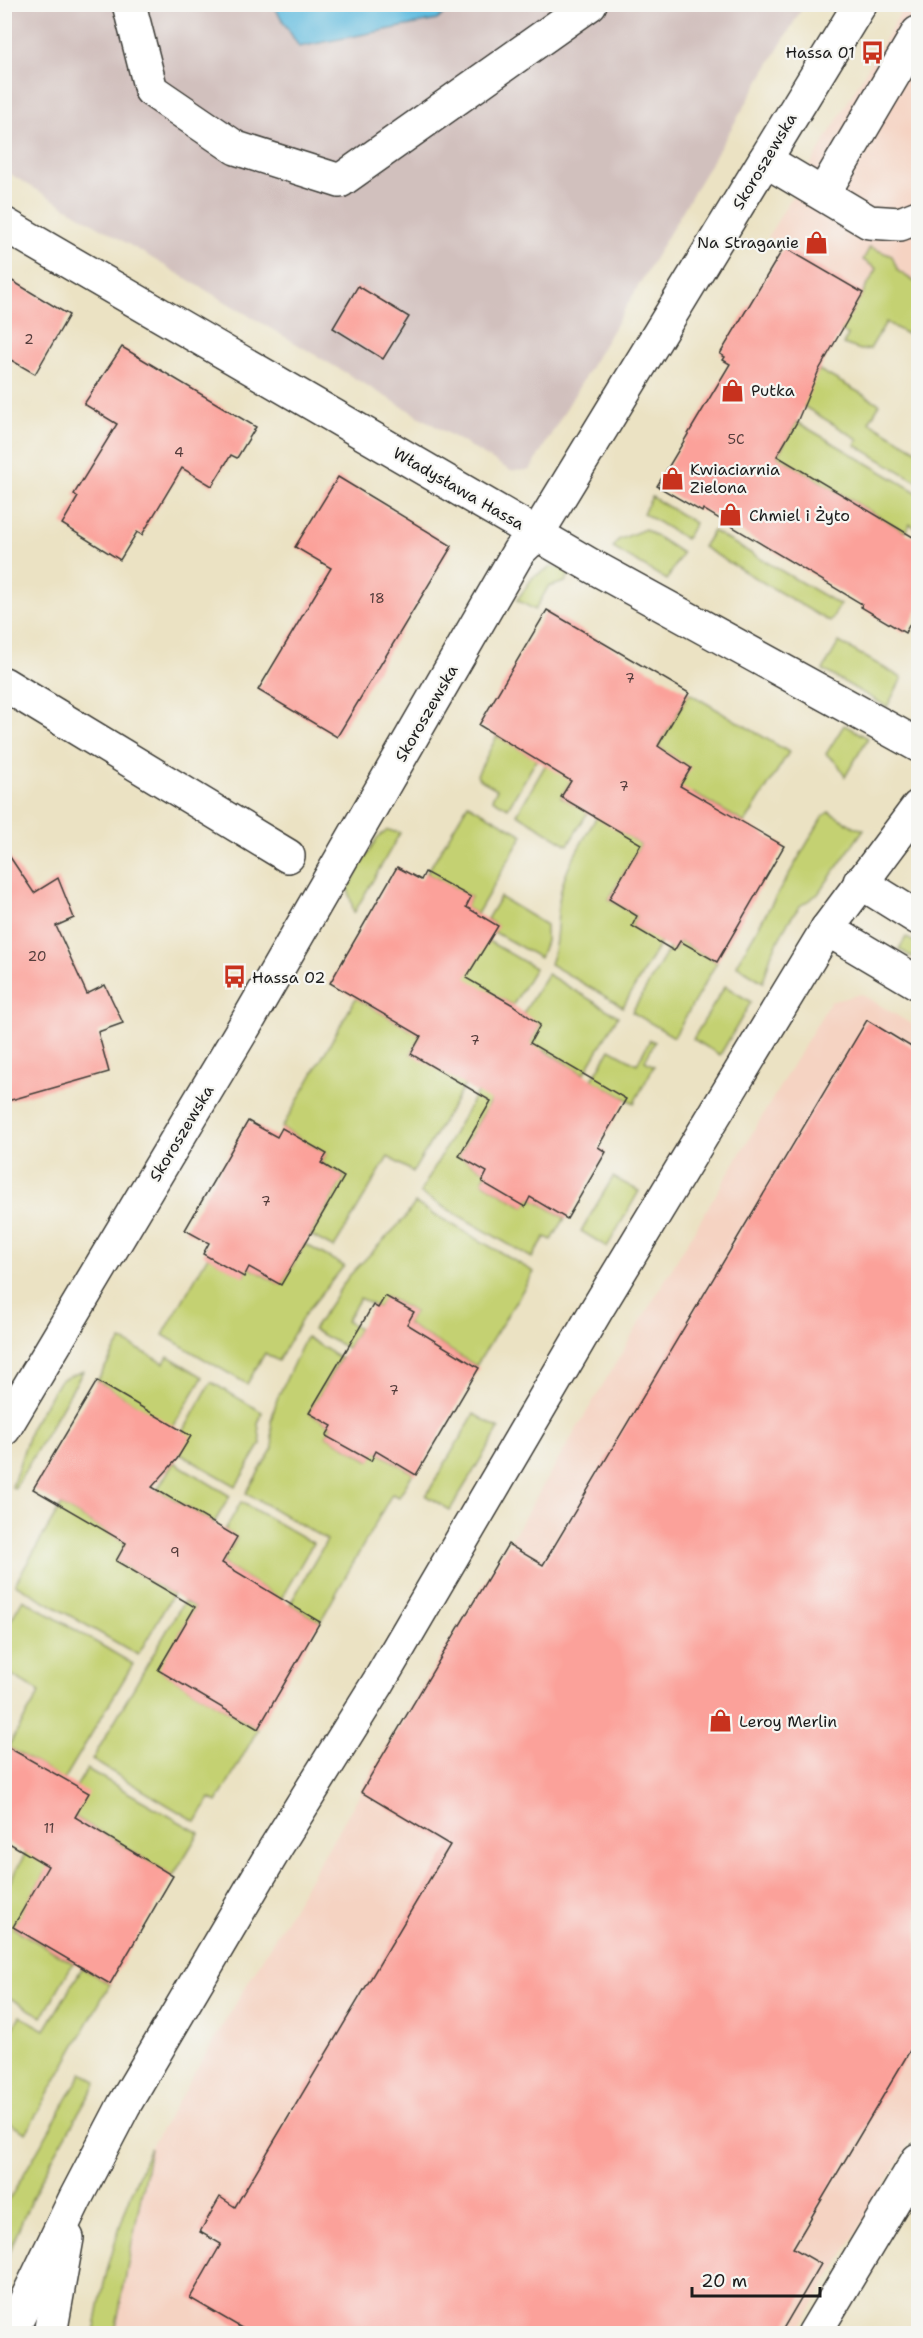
<svg xmlns="http://www.w3.org/2000/svg" width="923" height="2338" font-family="'Shantell Sans',sans-serif">
	<rect width="100%" height="100%" fill="#f6f6f2"/>
	<filter id="ink" filterUnits="userSpaceOnUse"><feTurbulence type="fractalNoise" baseFrequency=".0167" numOctaves="2"/><feDisplacementMap in="SourceGraphic" scale="12" xChannelSelector="R" yChannelSelector="G"/><feConvolveMatrix kernelMatrix="1 2 1 2 8 2 1 2 1" color-interpolation-filters="sRGB"/></filter>
	<filter id="wash" filterUnits="userSpaceOnUse"><feTurbulence type="fractalNoise" baseFrequency=".008" numOctaves="4" result="noise"/><feDisplacementMap in="SourceGraphic" scale="24" xChannelSelector="R" yChannelSelector="G"/><feGaussianBlur stdDeviation="1.35" result="paint"/><feColorMatrix in="noise" values="0 0 0 0 0 0 0 0 0 0 0 0 0 0 0 0 0 1.4 0 .05"/><feComposite in="paint" operator="in"/></filter>
	<g filter="url(#wash)">
		<rect width="100%" height="100%" fill="#ebe2c3"/>
		<g fill="#f5d3c2">
			<polygon points="905,5 918,5 918,291 863,293 768,237"/>
			<polygon points="861,994 918,1028 918,2129 797,2333 115,2334 150,2148 830,1002"/>
		</g>
		<polygon fill="#d1c0bd" points="5,5 804,5 530,470 511,471 5,171"/>
		<g fill="#c4d172" stroke="#707647" stroke-width="1.5">
			<polygon points="870,247 892,256 898,271 918,284 918,341 886,322 870,349 861,350 843,344 848,335 841,330 877,269 863,260"/>
			<polygon points="819,370 880,404 869,422 918,451 918,482 855,445 858,439 798,403"/>
			<polygon points="797,422 918,493 918,530 910,524 905,532 777,456"/>
			<polygon points="652,497 695,523 686,539 643,513"/>
			<polygon points="645,529 682,553 667,580 613,548 618,540"/>
			<polygon points="713,531 840,605 830,622 703,547"/>
			<polygon points="551,567 572,570 565,582 548,587 535,610 517,600 533,577"/>
			<polygon points="839,642 902,678 887,707 823,670"/>
			<polygon points="689,693 789,752 745,823 693,793 688,800 676,793 690,768 658,746"/>
			<polygon points="844,725 868,738 845,777 838,764 826,754"/>
			<polygon points="497,736 537,759 508,808 492,799 497,789 479,779 477,775"/>
			<polygon points="546,764 572,779 561,797 588,812 568,845 517,814"/>
			<polygon points="468,804 523,835 477,914 465,907 471,897 427,873"/>
			<path d="M601,809L617,829L641,844L609,899L637,916L632,926L661,942L623,1007L550,964C560,939 555,915 561,890C568,861 587,835 601,809Z"/>
			<polygon points="829,812 856,828 864,829 818,894 800,906 788,922 771,955 763,982 736,965 823,816"/>
			<polygon points="388,830 400,833 354,913 348,888 377,838"/>
			<polygon points="500,897 546,925 546,941 540,958 494,932 497,926 487,919"/>
			<polygon points="906,937 918,945 918,961 899,949"/>
			<polygon points="488,941 535,968 513,1005 453,973"/>
			<polygon points="680,941 717,962 674,1037 632,1012 670,947 675,950"/>
			<polygon points="547,974 618,1016 584,1074 543,1050 526,1050 540,1025 525,1016 524,1012"/>
			<polygon points="725,986 751,1002 720,1055 693,1039"/>
			<polygon points="356,998 421,1036 411,1054 469,1078 413,1172 388,1157 334,1248 310,1235 344,1177 321,1163 327,1154 282,1128"/>
			<polygon points="650,1040 655,1042 645,1061 654,1066 634,1103 592,1080 610,1049 637,1064"/>
			<polygon points="481,1085 495,1093 459,1156 487,1172 482,1182 524,1207 530,1197 565,1218 552,1240 545,1237 532,1258 420,1193"/>
			<polygon points="613,1177 639,1191 607,1247 581,1231"/>
			<polygon points="415,1203 534,1272 476,1366 407,1324 414,1312 386,1296 378,1308 360,1298 346,1321 359,1329 347,1348 313,1330 348,1277 405,1218"/>
			<polygon points="305,1244 344,1266 305,1314 278,1361 265,1353 247,1384 163,1335 208,1256 244,1276 249,1267 281,1285"/>
			<polygon points="306,1337 341,1358 309,1413 332,1426 326,1436 370,1461 376,1451 413,1473 399,1497 392,1494 320,1622 290,1604 327,1540 246,1493 273,1448 271,1421 277,1399"/>
			<polygon points="121,1340 164,1363 168,1356 203,1377 173,1427 97,1381"/>
			<polygon points="83,1371 15,1488 12,1487 32,1425 60,1380"/>
			<polygon points="211,1382 262,1412 258,1424 261,1444 236,1486 180,1454 183,1432"/>
			<polygon points="474,1414 499,1429 450,1510 426,1496"/>
			<polygon points="174,1462 230,1496 214,1523 157,1490"/>
			<polygon points="241,1502 313,1543 281,1599 222,1563 237,1538 225,1530"/>
			<polygon points="61,1505 126,1543 116,1561 173,1594 138,1655 15,1584"/>
			<polygon points="23,1599 133,1664 64,1780 8,1747 40,1692 5,1671 4,1616 11,1620"/>
			<polygon points="184,1601 195,1607 159,1670 258,1729 217,1802 210,1798 196,1822 92,1760"/>
			<polygon points="87,1769 199,1833 173,1876 75,1817 76,1787"/>
			<polygon points="26,1852 49,1865 13,1928 73,1963 42,2017 5,1995 5,1891"/>
			<polygon points="82,1968 110,1984 26,2133 5,2121 5,2042 20,2016 45,2030"/>
			<path d="M82,2073L97,2082C62,2142 25,2200 5,2267V2207Z"/>
			<path d="M150,2148L115,2333H94C105,2268 123,2208 150,2148Z"/>
		</g>
		<polygon fill="#61bbdf" stroke="#3e6c7e" stroke-width="1.5" points="273,5 454,5 437,20 299,47"/>
		<g id="blocks">
			<g fill="#fba19a">
				<polygon points="784,247 863,293 819,370 797,422 777,456 918,540 918,609 905,633 861,607 862,604 703,509 702,512 657,486 730,364 723,360 725,357 720,354"/>
				<polygon points="4,276 69,315 35,374 4,356"/>
				<polygon points="358,286 409,317 383,359 333,328"/>
				<polygon points="122,347 256,427 237,458 231,455 212,486 182,468 142,535 137,532 120,560 62,524 78,497 74,494 117,424 84,404"/>
				<polygon points="338,477 452,546 337,737 258,690 331,568 295,547"/>
				<polygon points="547,610 689,693 658,746 691,768 680,786 784,846 717,962 680,941 674,951 632,926 637,916 609,899 641,844 561,797 571,781 479,725"/>
				<polygon points="4,848 34,893 58,878 74,918 56,926 87,994 105,985 123,1023 98,1032 109,1072 4,1102"/>
				<polygon points="397,867 421,880 425,872 471,897 466,907 498,926 466,978 513,1005 540,1025 530,1043 626,1099 598,1147 606,1152 567,1219 530,1197 525,1207 482,1182 487,1172 459,1156 491,1101 411,1054 421,1036 330,983"/>
				<polygon points="867,1020 918,1051 918,2037 793,2248 821,2264 780,2334 252,2334 190,2298 221,2244 200,2232 220,2197 235,2207 450,1845 361,1792 508,1544 543,1565"/>
				<polygon points="248,1121 277,1137 282,1128 327,1154 321,1163 344,1177 281,1285 249,1267 244,1277 203,1254 209,1243 185,1230"/>
				<polygon points="385,1296 414,1312 407,1324 479,1368 416,1475 376,1451 371,1461 326,1436 332,1426 309,1413 373,1305 378,1308"/>
				<polygon points="97,1381 191,1436 177,1459 152,1487 237,1537 222,1563 320,1622 258,1729 158,1670 195,1607 116,1561 126,1543 33,1489"/>
				<polygon points="4,1745 89,1793 75,1817 173,1876 110,1984 13,1927 48,1866 4,1840"/>
			</g>
		</g>
	</g>
	<g filter="url(#ink)">
		<use href="#blocks" fill-opacity="0" stroke="#3b3a35" stroke-width="1.5"/>
		<g fill="none" stroke-linecap="round" stroke-linejoin="round">
			<defs>
				<g id="minor">
					<polyline points="129,4 151,90 236,148 340,181 590,4"/>
					<polyline points="765,160 869,222 900,224 918,217"/>
					<polyline points="823,194 918,33"/>
					<polyline points="4,224 590,565 918,745"/>
					<polyline points="4,684 288,856"/>
					<polyline points="860,882 918,918"/>
					<polyline points="827,929 918,983"/>
					<polyline points="4,1429 250,1017 519,551 537,534 860,4"/>
					<polyline points="10,2334 75,2199 124,2105 276,1847 378,1683 597,1309 827,929 918,807"/>
					<polyline points="50,2334 67,2238"/>
					<polyline points="814,2334 918,2160"/>
				</g>
			</defs>
			<use href="#minor" stroke="#3b3a35" stroke-width="36"/>
			<use href="#minor" stroke="#fff" stroke-width="33"/>
		</g>
	</g>
	<defs>
		<symbol id="bus-bare" viewBox="-9 -9 18 18"><path d="M-5-6H5V4H4V6H2V4H-2V6H-4V4H-5ZM-3.5-4V0h7V-4ZM-3.5 1.2v1.5H-2V1.2ZM2 1.2v1.5H3.5V1.2Z" fill="#c8321e" stroke="#f6f6f2" stroke-width="2.5" paint-order="stroke"/></symbol>
		<symbol id="shop-bare" viewBox="-9 -9 18 18"><path d="M-5-2.5h2.3a2.7 3.5 0 0 1 5.4 0H5L5.5 6h-11ZM-1.5-2.5h3a1.5 2.3 0 0 0-3 0Z" fill="#c8321e" stroke="#f6f6f2" stroke-width="2.5" paint-order="stroke"/></symbol>
	</defs>
	<g fill-rule="evenodd">
		<use href="#bus-bare" x="856" y="36" width="33" height="33"/>
		<use href="#shop-bare" x="800" y="226" width="33" height="33"/>
		<use href="#shop-bare" x="716" y="374" width="33" height="33"/>
		<use href="#shop-bare" x="656" y="462" width="33" height="33"/>
		<use href="#shop-bare" x="714" y="498" width="33" height="33"/>
		<use href="#bus-bare" x="218" y="960" width="33" height="33"/>
		<use href="#shop-bare" x="704" y="1704" width="33" height="33"/>
	</g>
	<g text-anchor="middle" stroke-width="4.5" stroke-linejoin="round" paint-order="stroke">
		<g font-size="14" fill="#543d3c">
			<text x="29" y="344">2</text>
			<text x="736" y="444">5C</text>
			<text x="179" y="457">4</text>
			<text x="377" y="603">18</text>
			<text x="630" y="683">7</text>
			<text x="624" y="791">7</text>
			<text x="37" y="961">20</text>
			<text x="475" y="1045">7</text>
			<text x="266" y="1206">7</text>
			<text x="394" y="1395">7</text>
			<text x="175" y="1557">9</text>
			<text x="49" y="1833">11</text>
		</g>
		<g font-size="16" fill="#1c1c1c" stroke="#f6f6f2" text-anchor="start">
			<text x="855" y="58" text-anchor="end">Hassa 01</text>
			<text x="799" y="248" text-anchor="end">Na Straganie</text>
			<text x="751" y="396">Putka</text>
			<text x="690" y="475">Kwiaciarnia<tspan x="690" dy="18">Zielona</tspan></text>
			<text x="749" y="521">Chmiel i Żyto</text>
			<text x="252" y="983">Hassa 02</text>
			<text x="739" y="1727">Leroy Merlin</text>
		</g>
		<g font-size="16" fill="#1c1c1c" stroke="#f6f6f2">
			<text transform="translate(764 161) rotate(-59)" y="6">Skoroszewska</text>
			<text transform="translate(459 488) rotate(30)" y="6">Władysława Hassa</text>
			<text transform="translate(426 713) rotate(-60)" y="6">Skoroszewska</text>
			<text transform="translate(181 1133) rotate(-59)" y="6">Skoroszewska</text>
		</g>
	</g>
	<rect width="923" height="2338" fill="none" stroke="#f6f6f2" stroke-width="24"/>
	<path d="M692 2287v9h128v-9" fill="none" stroke="#1c1c1c" stroke-width="3"/>
	<text x="701" y="2287" font-size="18" fill="#1c1c1c" stroke="#f6f6f2" stroke-width="4.5" paint-order="stroke">20 m</text>
</svg>
